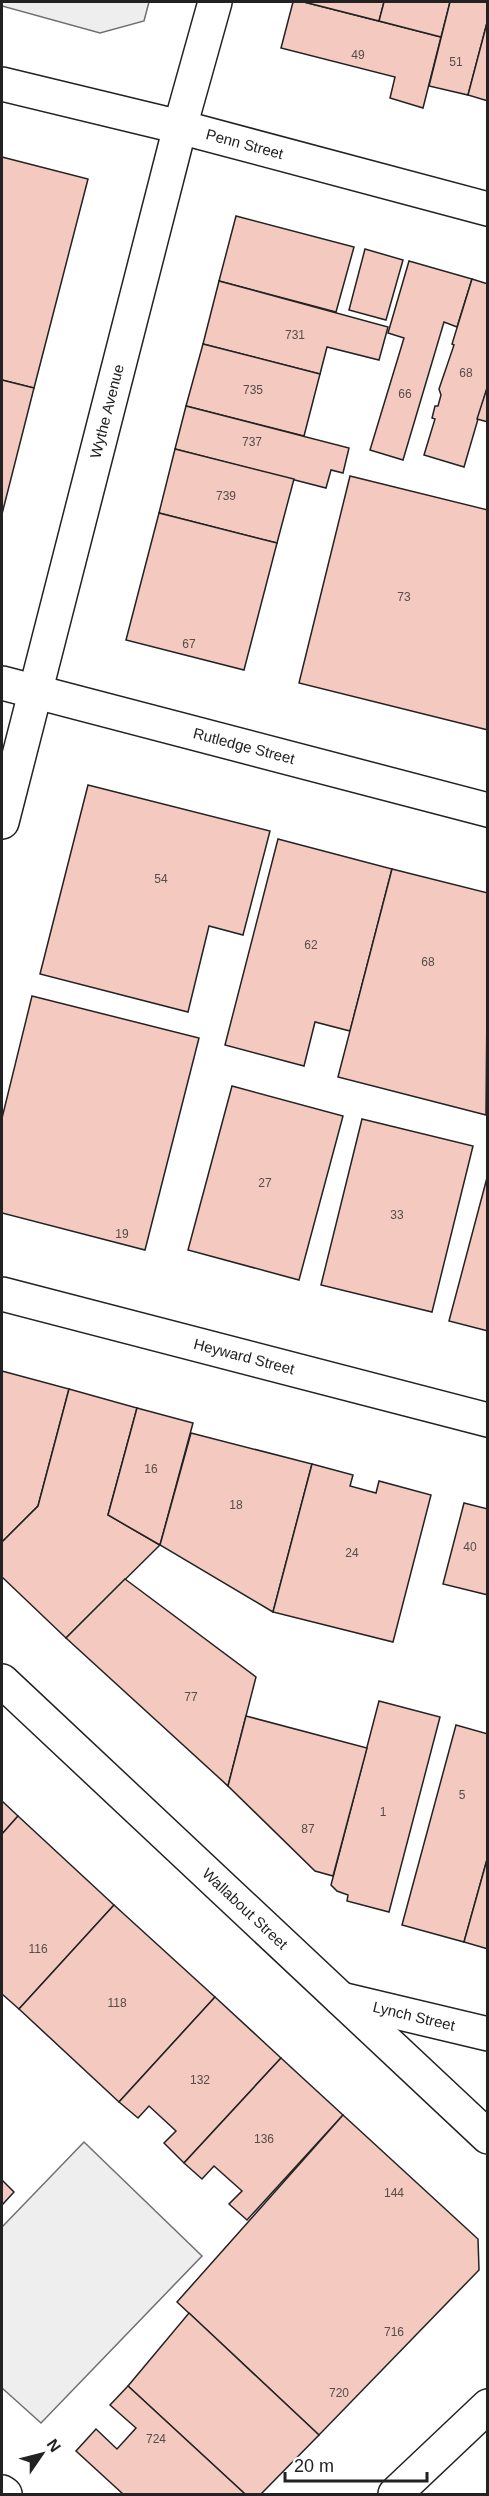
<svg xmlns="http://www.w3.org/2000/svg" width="489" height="2496" font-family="Arial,sans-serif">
	<rect width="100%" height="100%" fill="#fff"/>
	<g fill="#eee" stroke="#6f6f6f" stroke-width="1.5">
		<polygon points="2,2 149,2 144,21 100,33 2,6"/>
		<polygon points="84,2142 202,2256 41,2423 2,2388 2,2227"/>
	</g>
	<g fill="#f3c9c0" stroke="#222" stroke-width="1.5">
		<polygon points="293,2 304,2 441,37 423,108 390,98 395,77 281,48"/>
		<polygon points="304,2 384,2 379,21"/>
		<polygon points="384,2 450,2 441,37 379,21"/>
		<polygon points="450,2 488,2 488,19 468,95 429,86"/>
		<polygon points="488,19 488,101 468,95"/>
		<polygon points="2,157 88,179 34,388 2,380"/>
		<polygon points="236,216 354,247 336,312 219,281"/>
		<polygon points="365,249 403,260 386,320 349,310"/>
		<polygon points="409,261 472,279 457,327 444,322 403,460 370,450 404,338 388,333"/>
		<polygon points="472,279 488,284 488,385 464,467 424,455 435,419 432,418 435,406 438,406 441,395 439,389 454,345 452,344"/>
		<polygon points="219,281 388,327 379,360 327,347 320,374 203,344"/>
		<polygon points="203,344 320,374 304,436 186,406"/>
		<polygon points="2,380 34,388 2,514"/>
		<polygon points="488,385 488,422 477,419"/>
		<polygon points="186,406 349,448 343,473 331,470 326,488 175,449"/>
		<polygon points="175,449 294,479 277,543 159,513"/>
		<polygon points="350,476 488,510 488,730 299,683"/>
		<polygon points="159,513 277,543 244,670 126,640"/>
		<polygon points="88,785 270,831 243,935 209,926 188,1012 40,974"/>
		<polygon points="278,839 392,869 350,1031 315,1022 304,1066 225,1045"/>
		<polygon points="392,869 488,893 486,1115 338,1077"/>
		<polygon points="32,996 199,1038 145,1250 2,1213 2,1118"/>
		<polygon points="232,1086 343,1116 299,1280 188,1250"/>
		<polygon points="362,1119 473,1146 432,1312 321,1285"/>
		<polygon points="488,1174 488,1331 449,1321"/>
		<polygon points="2,1371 69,1389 38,1506 2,1542"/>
		<polygon points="69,1389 137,1408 108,1515 160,1545 66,1638 2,1577 2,1542 38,1506"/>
		<polygon points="137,1408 193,1423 160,1545 108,1515"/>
		<polygon points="191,1433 312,1464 273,1612 160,1545"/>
		<polygon points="312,1464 353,1475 350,1486 376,1493 379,1481 431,1495 393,1642 273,1612"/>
		<polygon points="464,1503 488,1509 488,1595 443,1584"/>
		<polygon points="125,1579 256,1677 228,1786 66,1638"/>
		<polygon points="379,1701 440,1717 389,1912 347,1901 348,1895 337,1891 331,1885"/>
		<polygon points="246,1716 367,1748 333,1876 315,1871 228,1786"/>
		<polygon points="456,1725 488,1734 488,1856 464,1942 402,1925"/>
		<polygon points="2,1801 18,1816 2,1834"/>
		<polygon points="18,1816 114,1905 19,2009 2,1994 2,1834"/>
		<polygon points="488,1856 488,1949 464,1942"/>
		<polygon points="114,1905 215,1997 119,2102 19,2009"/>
		<polygon points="215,1997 281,2058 184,2163 164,2143 176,2131 149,2106 138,2118 119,2102"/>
		<polygon points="281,2058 343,2115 247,2220 229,2204 242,2191 214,2166 202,2179 184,2163"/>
		<polygon points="343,2115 478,2239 479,2270 319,2435 177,2302"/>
		<polygon points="2,2180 14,2192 2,2205"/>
		<polygon points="189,2313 319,2435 261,2494 245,2494 128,2386"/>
		<polygon points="128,2386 245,2494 123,2494 76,2451 96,2429 117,2449 136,2428 110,2405"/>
	</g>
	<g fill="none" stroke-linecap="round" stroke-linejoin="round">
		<defs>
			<g id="minor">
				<path id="s1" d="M2,84L180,127L488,209"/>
				<path id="s2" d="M2,683L488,810"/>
				<path id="s3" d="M2,822L180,127L215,2"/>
				<path id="s4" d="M2,1294L488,1420"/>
				<path id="s5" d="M341,1999L488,2034"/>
			</g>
			<g id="major">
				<path id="s6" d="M2,1681L488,2137"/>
				<polyline points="2,2492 5,2494"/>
				<polyline points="395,2494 488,2406"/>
			</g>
		</defs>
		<use href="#minor" stroke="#222" stroke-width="36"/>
		<use href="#major" stroke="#222" stroke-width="36"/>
		<use href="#minor" stroke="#fff" stroke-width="33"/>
		<use href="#major" stroke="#fff" stroke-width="33"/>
	</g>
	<g text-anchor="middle" stroke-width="4.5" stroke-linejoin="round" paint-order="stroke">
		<g font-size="12" fill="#564c4a">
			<text x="358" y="59">49</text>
			<text x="456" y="66">51</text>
			<text x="295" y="339">731</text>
			<text x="466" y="377">68</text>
			<text x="253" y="394">735</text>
			<text x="405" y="398">66</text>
			<text x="252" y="446">737</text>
			<text x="226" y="500">739</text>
			<text x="404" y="601">73</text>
			<text x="189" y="648">67</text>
			<text x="161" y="883">54</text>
			<text x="311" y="949">62</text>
			<text x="428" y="966">68</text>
			<text x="265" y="1187">27</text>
			<text x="397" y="1219">33</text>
			<text x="122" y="1238">19</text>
			<text x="151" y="1473">16</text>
			<text x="236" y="1509">18</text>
			<text x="470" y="1551">40</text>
			<text x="352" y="1557">24</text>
			<text x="191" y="1701">77</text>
			<text x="462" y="1799">5</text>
			<text x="383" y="1816">1</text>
			<text x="308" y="1833">87</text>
			<text x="38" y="1953">116</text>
			<text x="117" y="2007">118</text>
			<text x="200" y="2084">132</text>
			<text x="264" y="2143">136</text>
			<text x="394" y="2197">144</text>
			<text x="394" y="2336">716</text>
			<text x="339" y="2397">720</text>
			<text x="156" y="2443">724</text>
		</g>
		<g font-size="15" fill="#222" stroke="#fff">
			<text dy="5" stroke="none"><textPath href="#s1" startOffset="250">Penn Street</textPath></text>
			<text dy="5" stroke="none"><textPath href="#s3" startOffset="424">Wythe Avenue</textPath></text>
			<text dy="5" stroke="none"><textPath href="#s2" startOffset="250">Rutledge Street</textPath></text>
			<text dy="5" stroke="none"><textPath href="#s4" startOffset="250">Heyward Street</textPath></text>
			<text dy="5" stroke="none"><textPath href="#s6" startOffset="333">Wallabout Street</textPath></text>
			<text dy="5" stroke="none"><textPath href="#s5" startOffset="75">Lynch Street</textPath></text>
		</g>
	</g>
	<rect width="489" height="2496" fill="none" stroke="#222222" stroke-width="6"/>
	<g transform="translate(42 2454) rotate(55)" stroke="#ffffff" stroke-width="4.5" paint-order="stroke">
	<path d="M0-4.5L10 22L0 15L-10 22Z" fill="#222222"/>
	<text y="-9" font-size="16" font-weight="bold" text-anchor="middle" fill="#222222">N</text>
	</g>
	<path d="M285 2472v9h142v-9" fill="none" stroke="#222222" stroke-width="3"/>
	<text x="294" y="2472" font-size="18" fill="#222222" stroke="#ffffff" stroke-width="4.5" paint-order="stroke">20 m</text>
</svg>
